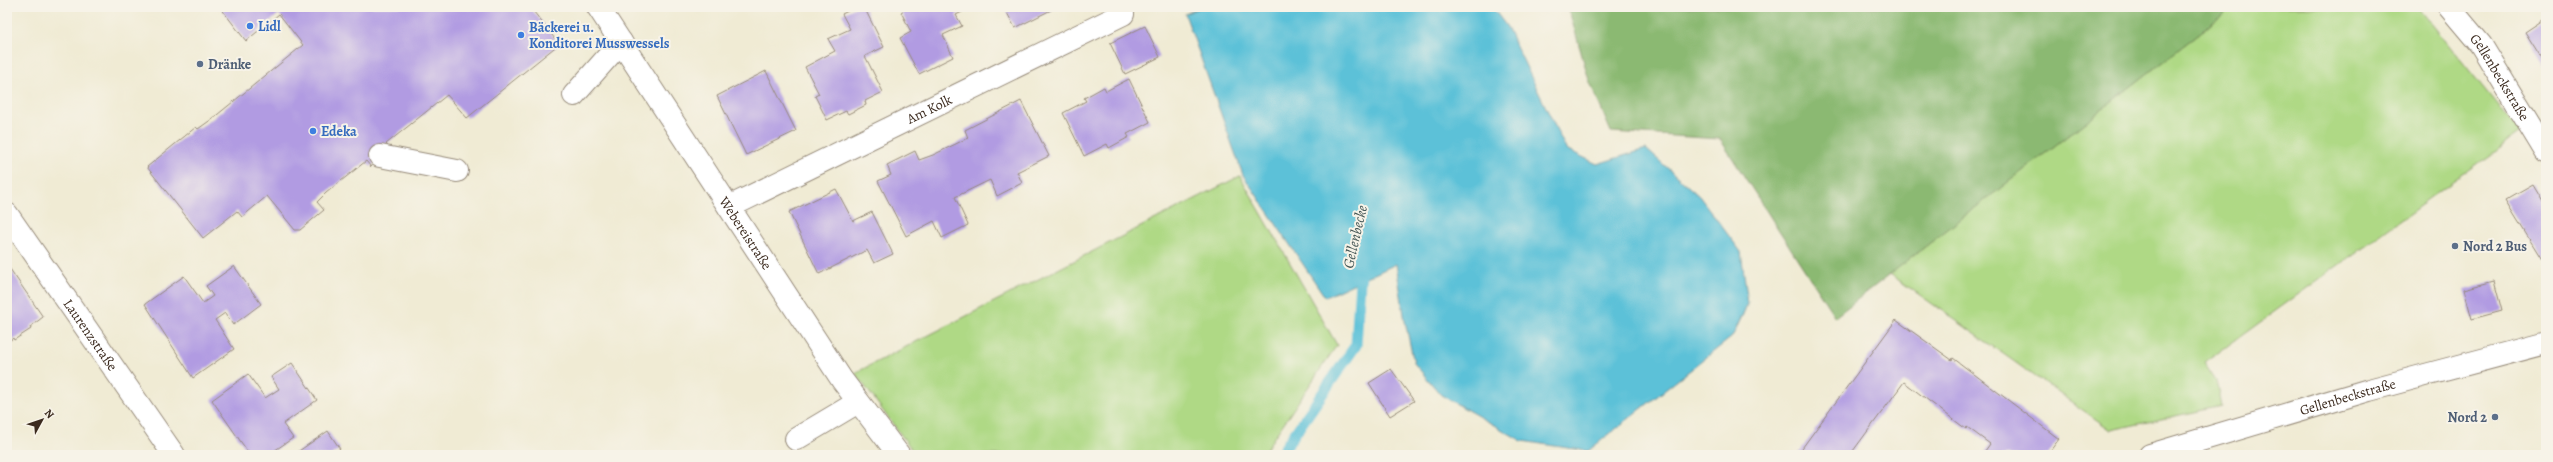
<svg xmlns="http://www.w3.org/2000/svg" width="2553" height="462" font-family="Alegreya,serif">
	<rect width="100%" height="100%" fill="#f7f3e8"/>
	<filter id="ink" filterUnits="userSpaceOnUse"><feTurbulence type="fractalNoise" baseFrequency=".025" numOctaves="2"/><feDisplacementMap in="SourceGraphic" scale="8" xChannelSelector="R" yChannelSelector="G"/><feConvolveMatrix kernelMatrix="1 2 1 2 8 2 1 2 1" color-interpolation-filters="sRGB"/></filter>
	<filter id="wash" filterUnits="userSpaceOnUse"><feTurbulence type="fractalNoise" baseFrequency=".012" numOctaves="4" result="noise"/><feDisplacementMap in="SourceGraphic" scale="16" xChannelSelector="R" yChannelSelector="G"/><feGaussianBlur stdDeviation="0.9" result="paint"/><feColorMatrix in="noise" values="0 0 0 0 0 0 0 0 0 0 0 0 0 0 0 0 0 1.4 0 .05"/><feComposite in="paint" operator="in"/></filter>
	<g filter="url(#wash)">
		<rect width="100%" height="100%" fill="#f0ebd4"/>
		<g fill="#afd985" stroke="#758252">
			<polygon points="2221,7 2418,7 2520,133 2204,363 2216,381 2221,406 2111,430 1890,274 2224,14"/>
			<polygon points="1240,176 1337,345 1262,455 916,455 855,373"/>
		</g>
		<polygon fill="#8bb972" stroke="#637248" points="1568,7 2221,7 2224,14 1835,317 1720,139 1611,132 1589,80"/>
		<polygon fill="#5bc1d8" stroke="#4b767b" points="1201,7 1492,7 1507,27 1566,149 1597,164 1646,149 1699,196 1741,252 1748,304 1732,337 1588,451 1522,441 1441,395 1414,363 1405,321 1396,264 1325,297 1243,175 1185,14"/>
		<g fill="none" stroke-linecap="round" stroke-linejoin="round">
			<polyline stroke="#5bc1d8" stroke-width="11" points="1280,455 1356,345 1360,281 1363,267"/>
		</g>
		<g id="blocks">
			<g fill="#b19be2">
				<polygon points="220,7 530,7 559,44 467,118 447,95 386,144 388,146 371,167 366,161 326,193 317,202 324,210 300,230 295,230 267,196 242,217 237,211 203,238 147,167 196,127 198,129 212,119 303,45 279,14 246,41"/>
				<polygon points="856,7 864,7 884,47 865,56 883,92 865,101 866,105 848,114 846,111 827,120 815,96 819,94 805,67 835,51 828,39 850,29 842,14"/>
				<polygon points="909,7 972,7 956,15 962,26 943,35 953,57 919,74 900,38 911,32 901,12"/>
				<polygon points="1004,7 1054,7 1055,8 1015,28"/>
				<polygon points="2546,18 2546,65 2525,32"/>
				<polygon points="1145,26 1160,57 1125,74 1110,43"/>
				<polygon points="766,71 796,131 746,155 717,96"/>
				<polygon points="1129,79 1150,122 1127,134 1129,137 1109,148 1107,144 1084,156 1063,113 1086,101 1084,98 1104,87 1106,91"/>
				<polygon points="1021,101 1049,156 1017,172 1022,183 997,196 990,180 955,197 968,225 942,238 934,221 906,236 878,181 891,175 887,165 915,151 919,160 933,155 968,138 965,130"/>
				<polygon points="2533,184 2546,206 2546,266 2505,200"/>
				<polygon points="836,189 853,221 872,212 893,254 874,263 867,250 819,274 789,212"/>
				<polygon points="234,266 261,304 233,325 225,313 215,320 234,349 193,378 145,304 184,276 203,303 213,296 206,286"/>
				<polygon points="10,269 43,317 30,327 31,329 14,340 13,338 7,343 7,271"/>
				<polygon points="2494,281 2502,311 2472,319 2464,289"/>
				<polygon points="1896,320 1952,360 1953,358 2059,439 2047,455 1982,455 1990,444 1967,427 1966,429 1904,382 1850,455 1797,455"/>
				<polygon points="292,363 317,400 283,424 293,438 268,455 250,455 212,400 248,374 265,398 279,389 271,377"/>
				<polygon points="1391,369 1414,401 1390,416 1369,383"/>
				<polygon points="328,431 340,449 331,455 293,455"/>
			</g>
		</g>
	</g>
	<g filter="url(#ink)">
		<use href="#blocks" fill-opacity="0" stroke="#968a79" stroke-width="1"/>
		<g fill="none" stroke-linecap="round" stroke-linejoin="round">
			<defs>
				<g id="minor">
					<path id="s1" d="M598,7L842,380L899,455"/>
					<path id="s2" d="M2449,7L2481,45L2546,152"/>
					<polyline points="574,95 621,42"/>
					<polyline points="380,156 457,171"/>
					<path id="s3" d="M729,207L1123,14L1119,7"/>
					<path id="s4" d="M7,214L174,455"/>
					<polyline points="796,439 858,402"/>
					<path id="s5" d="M2150,455L2369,390L2546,343"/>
				</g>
			</defs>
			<use href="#minor" stroke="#968a79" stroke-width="24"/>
			<use href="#minor" stroke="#fff" stroke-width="22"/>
		</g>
	</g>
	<g fill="#3f7fe0" stroke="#f7f3e8" stroke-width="1.5">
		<circle cx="250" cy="26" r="4"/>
		<circle cx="521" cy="35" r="4"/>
		<circle cx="313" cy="131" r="4"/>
	</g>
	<g fill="#5c6f8a" stroke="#f7f3e8" stroke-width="1.5">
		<circle cx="200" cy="64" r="4"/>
		<circle cx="2455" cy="246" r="4"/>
		<circle cx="2495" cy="417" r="4"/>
	</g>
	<g text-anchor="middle" stroke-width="4" stroke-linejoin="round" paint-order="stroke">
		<g font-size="14" font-weight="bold" fill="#366cbe" stroke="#f7f3e8" text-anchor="start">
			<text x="258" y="31">Lidl</text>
			<text x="529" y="32">Bäckerei u.<tspan x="529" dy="16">Konditorei Musswessels</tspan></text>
			<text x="321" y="136">Edeka</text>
		</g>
		<g font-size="14" font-weight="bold" fill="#4e5e75" stroke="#f7f3e8" text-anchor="start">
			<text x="208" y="69">Dränke</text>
			<text x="2463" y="251">Nord 2 Bus</text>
			<text x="2487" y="422" text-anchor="end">Nord 2</text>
		</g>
		<g font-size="14" fill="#3b2a1e" stroke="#f7f3e8">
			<text dy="5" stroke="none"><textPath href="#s2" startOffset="87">Gellenbeckstraße</textPath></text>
			<text dy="5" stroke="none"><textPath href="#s3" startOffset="223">Am Kolk</textPath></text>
			<text dy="5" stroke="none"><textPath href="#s1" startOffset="270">Webereistraße</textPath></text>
			<text dy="5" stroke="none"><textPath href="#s4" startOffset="147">Laurenzstraße</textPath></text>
			<text dy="5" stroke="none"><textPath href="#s5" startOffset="206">Gellenbeckstraße</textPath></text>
		</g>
		<g font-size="15" font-style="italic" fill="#455756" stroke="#f7f3e8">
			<text transform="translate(1355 237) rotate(-77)" y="5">Gellenbecke</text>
		</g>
	</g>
	<rect width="2553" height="462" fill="none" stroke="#f7f3e8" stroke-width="24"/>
	<g transform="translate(42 420) rotate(50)" stroke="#f7f3e8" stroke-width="3" paint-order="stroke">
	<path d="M0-3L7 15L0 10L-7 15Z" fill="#3b2a1e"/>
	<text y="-6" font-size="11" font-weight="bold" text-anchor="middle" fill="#3b2a1e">N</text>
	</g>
</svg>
